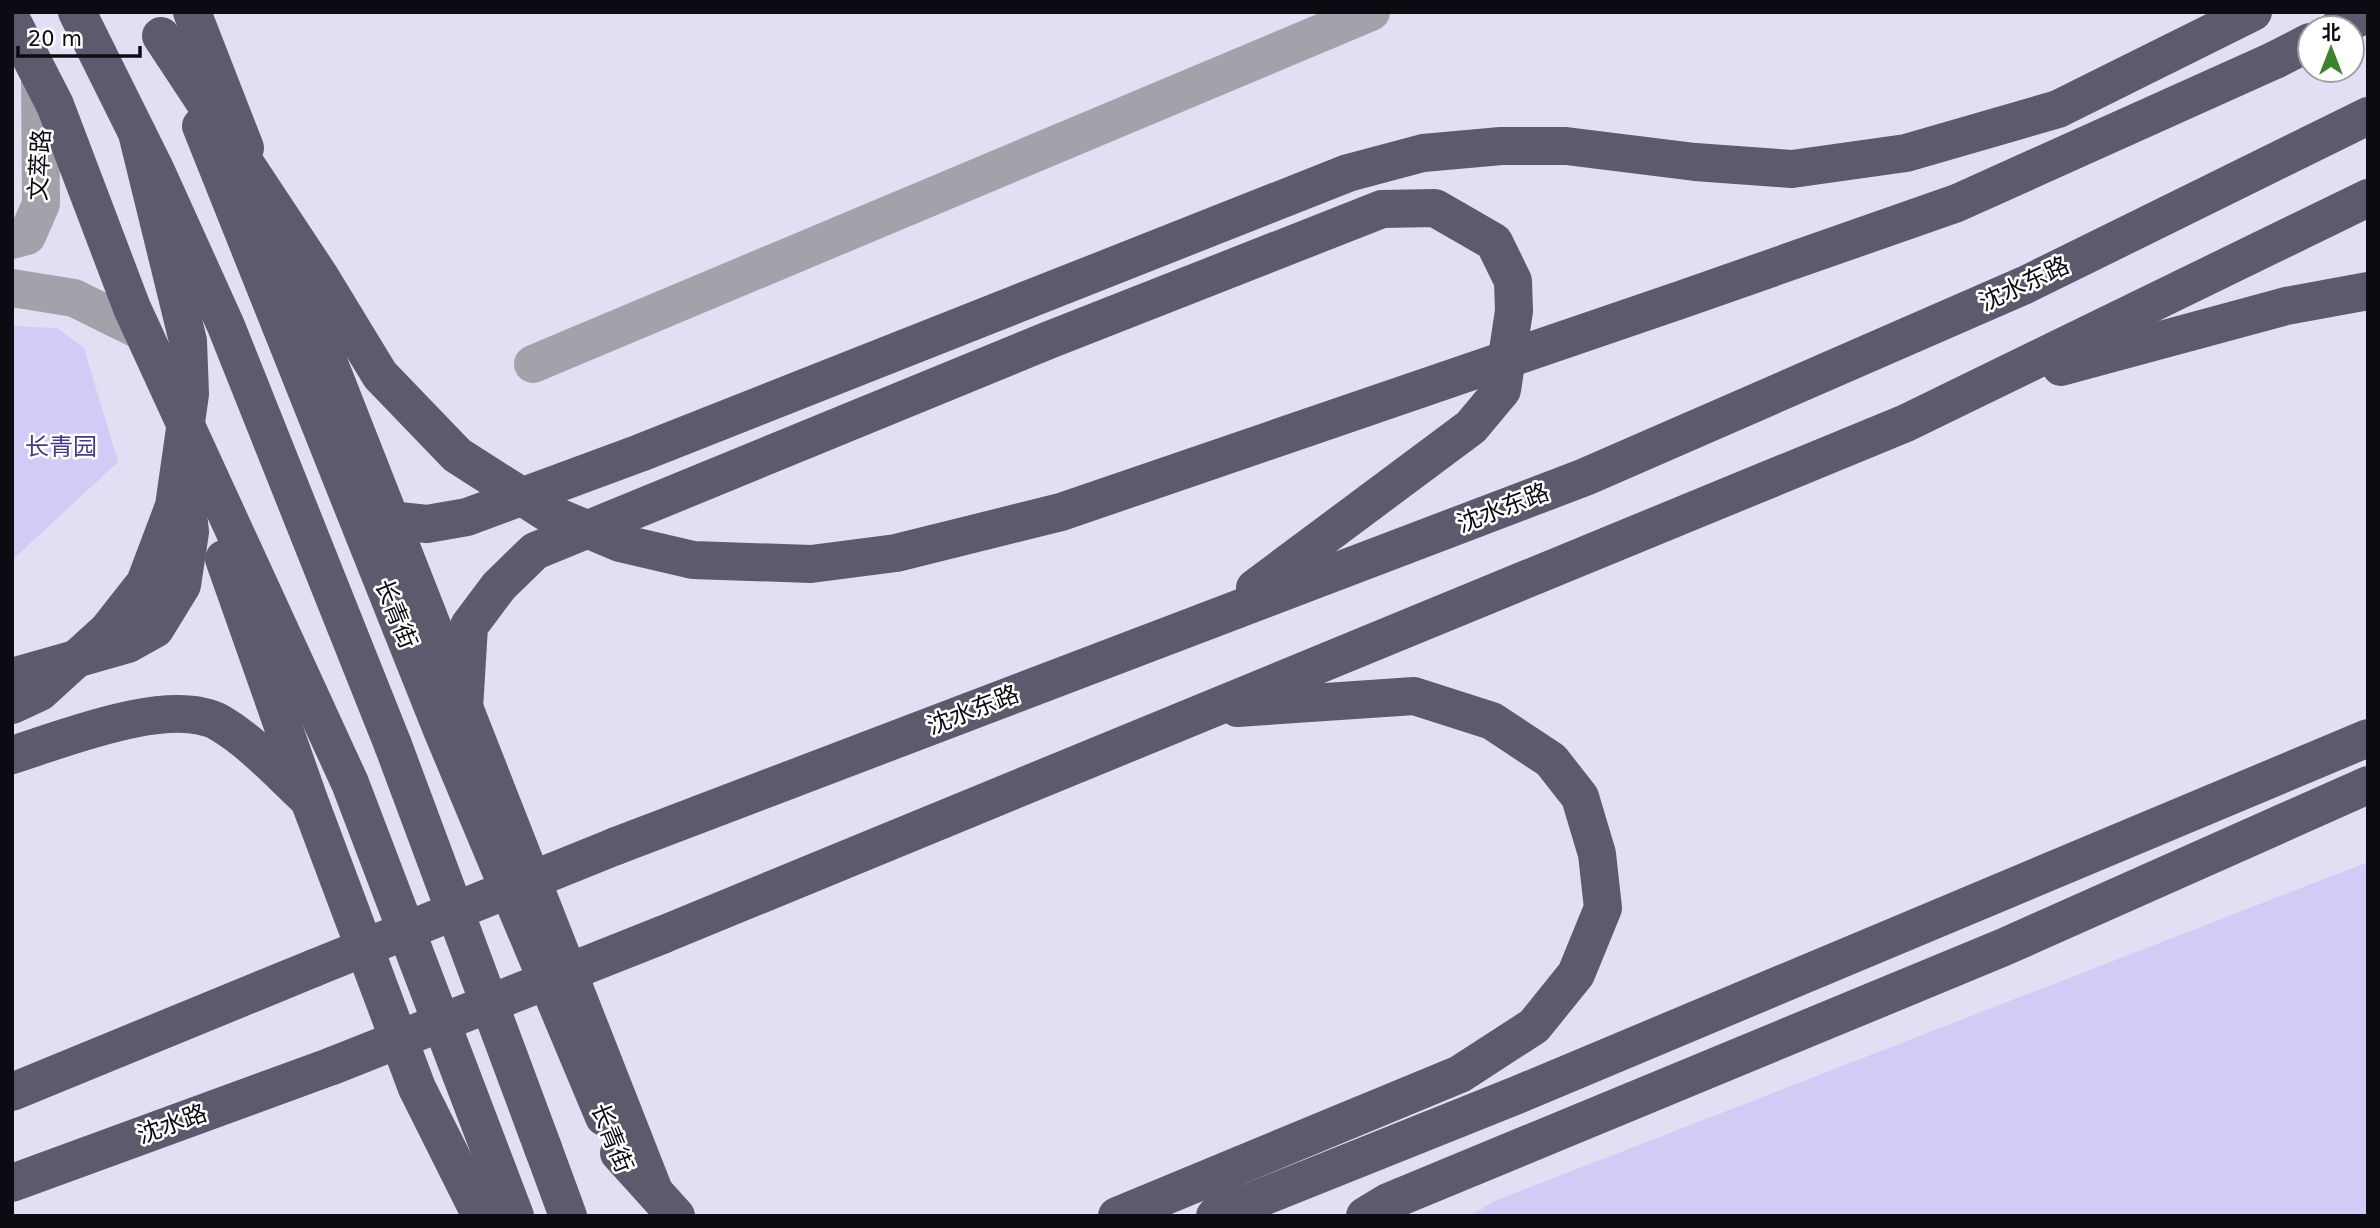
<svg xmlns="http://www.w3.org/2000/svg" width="2380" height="1228" font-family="'DejaVu Sans','Noto Sans SC',sans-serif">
	<rect width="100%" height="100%" fill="#e1dff4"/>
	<g fill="#d0ccf5">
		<polygon points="12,326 57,328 84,348 118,462 12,560"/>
		<polygon points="2368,862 2368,1216 1469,1216 1497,1200"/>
	</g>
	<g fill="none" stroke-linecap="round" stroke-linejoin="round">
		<g stroke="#a3a2ab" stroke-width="38">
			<polyline points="12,240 27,236 41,204 40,77"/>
			<polyline points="12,288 74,298 143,332"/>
			<polyline points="533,364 1371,12"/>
		</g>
		<g stroke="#5c5a6d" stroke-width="38">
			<polyline points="77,12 156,171 226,326 393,745"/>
			<polyline points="192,12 245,148"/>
			<polyline points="12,21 55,105 132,308 350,783 515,1216"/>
			<polyline points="2338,28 2368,13"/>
			<polyline points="2275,60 2310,42"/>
			<polyline points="272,218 654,1191"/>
			<polyline points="2061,367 2286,306 2368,291"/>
			<polyline points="390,520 427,524 467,517 640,453 1348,173 1423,153 1501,146 1566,146 1695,162 1792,169 1906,153 2058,109 2253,12"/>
			<polyline points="224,559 309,800 417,1088 481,1216"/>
			<polyline points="12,677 128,644 155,629 182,585 190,532 183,470"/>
			<polyline points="464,709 469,626 499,586 535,551 1049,340 1382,209 1435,208 1494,242 1513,281 1514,311 1502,390 1471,427 1255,588"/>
			<path d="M12,755C63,739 171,695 220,723C252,742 278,771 305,796"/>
			<polyline points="616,846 1585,477 2025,285 2368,116"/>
			<polyline points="662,935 1906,423 2368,198"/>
			<polyline points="12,1092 314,968"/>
			<polyline points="543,1148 568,1216"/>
			<polyline points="12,1183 332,1066"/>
			<polyline points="1117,1216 1460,1074 1534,1026 1576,974 1603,908 1597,854 1580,797 1551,760 1492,721 1414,696 1237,708"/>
			<polyline points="1215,1216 1517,1095 2368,738"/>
			<polyline points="1365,1216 1388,1202 2004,947 2368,785"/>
		</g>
		<g stroke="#5c5a6d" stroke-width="38">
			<polyline points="161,36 321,278 380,375 457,455 546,512 620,543 693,560 811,564 896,553 1061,512 1683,299 1957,203 2275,60"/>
			<polyline points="201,126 442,730 604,1117"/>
			<polyline points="12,705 40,692 108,630 145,583 174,506 190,394 188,341 137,133"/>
			<polyline points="393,745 543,1148"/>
			<polyline points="314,968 616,846"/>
			<polyline points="332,1066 662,935"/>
			<polyline points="619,1153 676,1216"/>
		</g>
	</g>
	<g text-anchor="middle" stroke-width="5" stroke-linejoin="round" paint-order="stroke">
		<g font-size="24" fill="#0c0b12" stroke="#fff">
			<text transform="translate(40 165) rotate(-87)" y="8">文萃路</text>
			<text transform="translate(2024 284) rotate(-25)" y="8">沈水东路</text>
			<text transform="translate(1503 508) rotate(-21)" y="8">沈水东路</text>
			<text transform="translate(396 614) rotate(68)" y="8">长青街</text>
			<text transform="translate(973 710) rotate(-21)" y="8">沈水东路</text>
			<text transform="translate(172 1124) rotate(-20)" y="8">沈水路</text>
			<text transform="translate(612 1138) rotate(68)" y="8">长青街</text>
		</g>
		<g font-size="24" fill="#483981" stroke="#fff">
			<text x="61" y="455">长青园</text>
		</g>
	</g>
	<rect width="2380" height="1228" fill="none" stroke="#0c0b12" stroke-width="28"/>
	<g transform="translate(2331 49)"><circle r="33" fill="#ffffff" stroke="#9e9da0" stroke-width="2"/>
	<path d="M0-5L12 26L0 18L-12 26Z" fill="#3b842b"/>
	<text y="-10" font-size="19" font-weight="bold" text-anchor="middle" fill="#0c0b12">北</text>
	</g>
	<path d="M18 46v10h122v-10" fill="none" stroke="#0c0b12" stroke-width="3.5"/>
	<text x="28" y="46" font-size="21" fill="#0c0b12" stroke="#ffffff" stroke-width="5" paint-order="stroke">20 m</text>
</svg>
